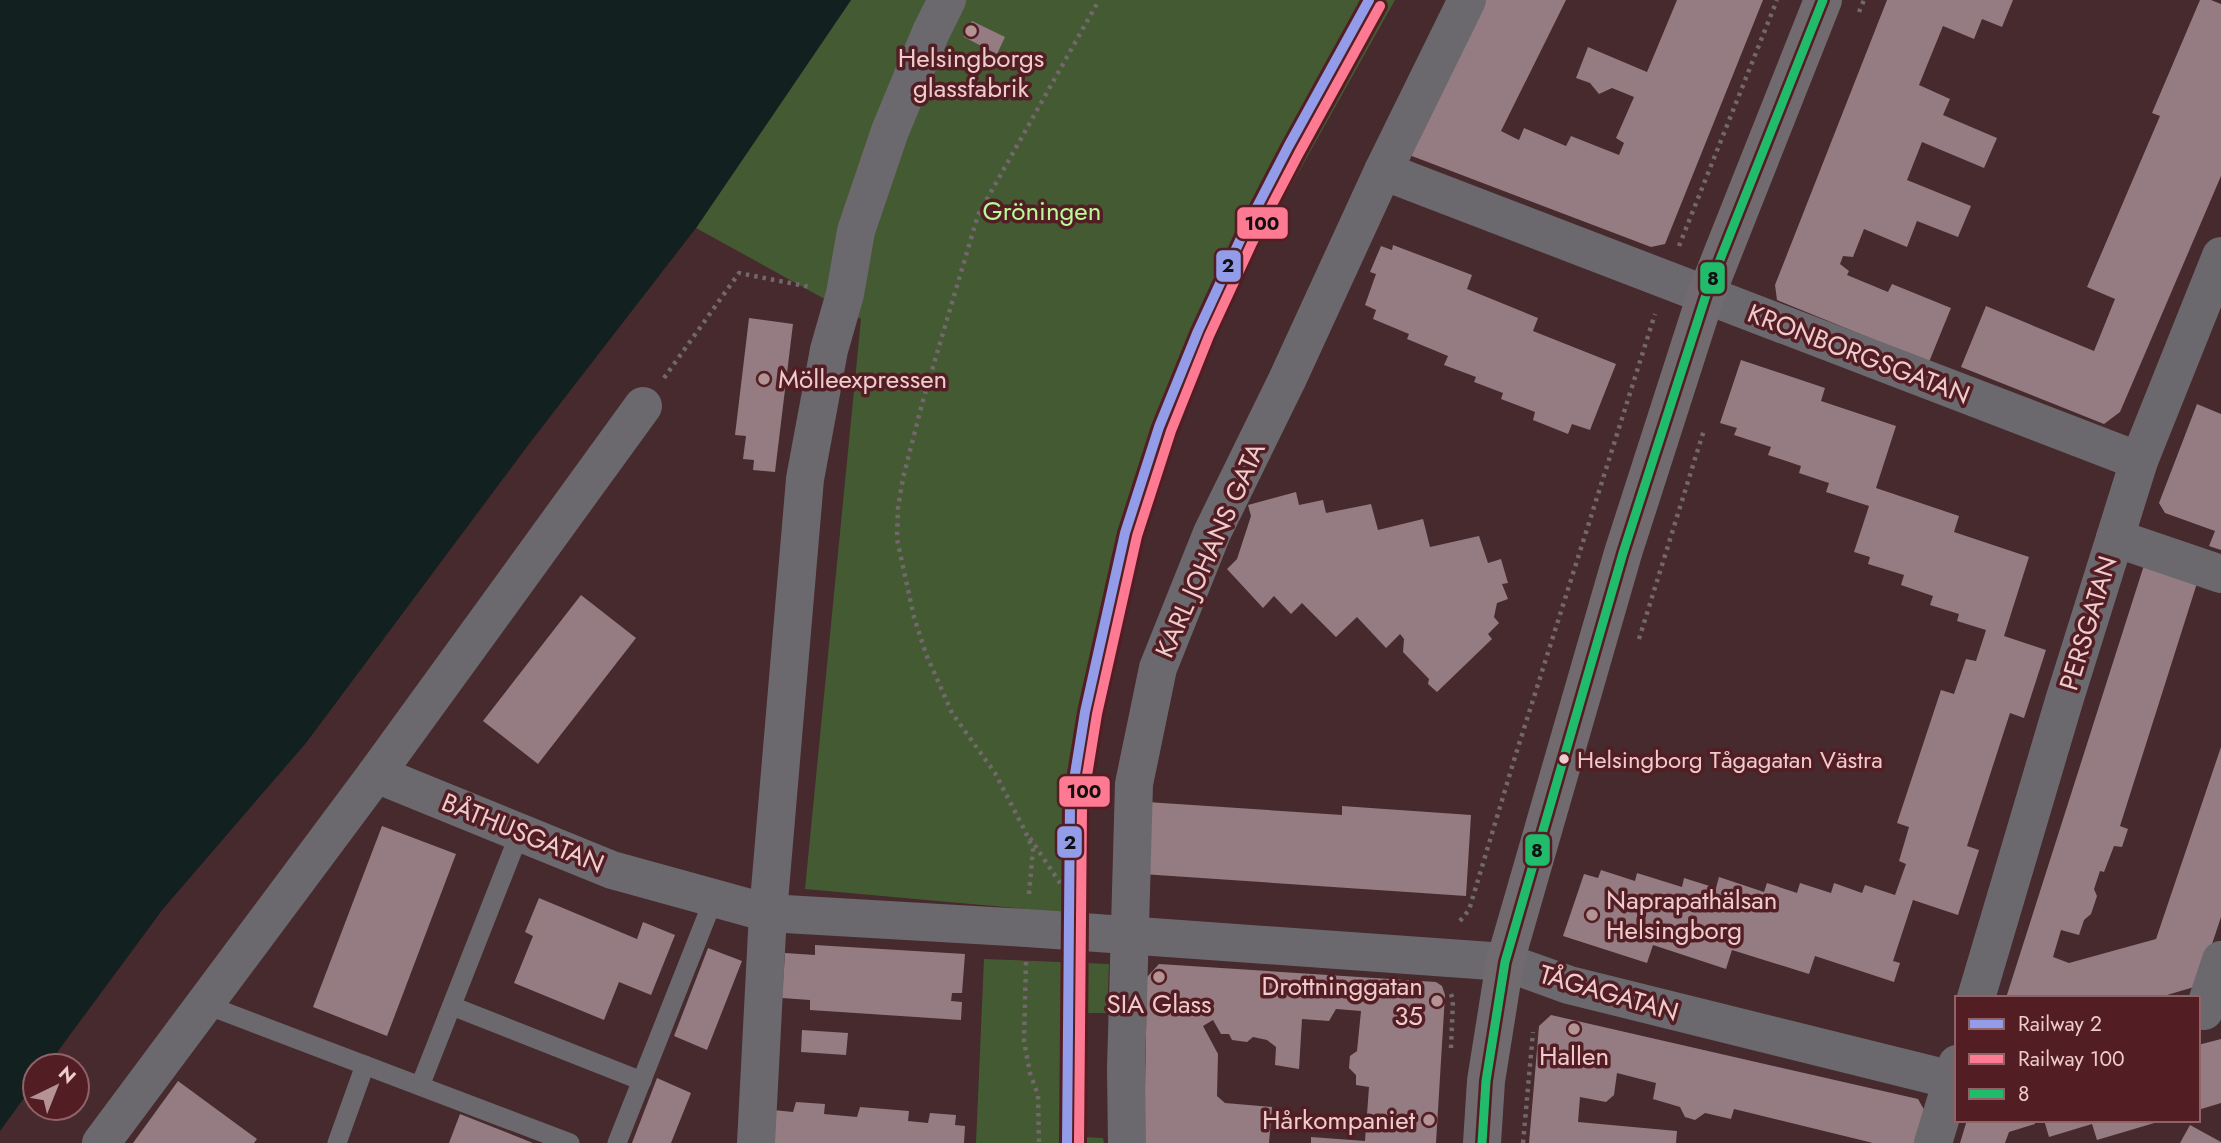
<svg xmlns="http://www.w3.org/2000/svg" width="2221" height="1143" font-family="Jost,sans-serif">
	<rect width="100%" height="100%" fill="#462a2d"/>
	<g fill="#445a32">
		<polygon points="851,0 1395,0 1259,243 1176,428 1120,618 1099,716 1087,814 1082,914 805,889 861,319 696,228"/>
		<polygon points="984,959 1109,964 1107,1013 1086,1013 1081,1137 1103,1138 1104,1143 976,1143"/>
	</g>
	<polygon fill="#132020" points="0,0 851,0 696,228 529,444 306,743 163,909 47,1066 35,1066 35,1083 0,1131"/>
	<g fill="#957c82">
		<polygon points="1478,0 1566,0 1501,131 1519,140 1524,128 1566,146 1571,136 1619,155 1624,143 1616,138 1634,97 1612,88 1599,94 1590,83 1576,78 1588,47 1647,72 1677,0 1763,0 1665,244 1651,247 1404,153"/>
		<polygon points="1887,0 2013,0 2002,27 1982,19 1974,39 1943,26 1919,85 1950,99 1943,115 1997,138 1984,168 1922,142 1907,180 1971,206 1958,237 1917,221 1907,247 1864,229 1853,257 1843,256 1840,264 1849,271 1847,275 1888,292 1892,284 1951,308 1929,362 1777,300 1775,285"/>
		<polygon points="2200,0 2211,0 2221,4 2221,176 2120,412 2104,424 1961,367 1986,306 2094,351 2115,299 2087,287 2160,116 2152,113"/>
		<polygon points="972,21 1005,37 997,54 964,37"/>
		<polygon points="1393,245 1472,275 1467,289 1538,318 1533,331 1616,364 1590,430 1572,424 1568,434 1533,420 1535,412 1501,399 1503,393 1474,382 1476,377 1444,365 1448,356 1407,339 1409,334 1373,319 1376,310 1365,305 1376,274 1370,272 1381,246 1392,250"/>
		<polygon points="749,318 793,324 775,472 753,470 754,460 743,459 746,436 735,435"/>
		<polygon points="1741,360 1825,388 1821,401 1896,426 1876,488 1959,516 1954,532 2029,557 2004,636 2046,650 2024,718 2010,713 1967,846 1979,850 1958,915 1913,900 1893,961 1900,963 1894,982 1815,956 1809,974 1732,950 1726,969 1653,945 1647,963 1563,936 1584,874 1598,878 1601,870 1635,881 1637,873 1682,887 1684,878 1716,888 1719,877 1764,892 1767,883 1797,893 1800,883 1831,893 1834,883 1862,893 1865,885 1895,895 1906,864 1899,861 1909,827 1897,823 1941,690 1954,694 1966,659 1976,661 1986,630 1957,621 1959,614 1930,605 1933,596 1901,585 1904,575 1868,564 1870,557 1854,552 1869,506 1826,492 1829,483 1799,473 1801,466 1768,455 1771,447 1734,435 1737,428 1720,423"/>
		<polygon points="2197,404 2221,414 2221,550 2209,546 2215,531 2165,513 2159,503"/>
		<polygon points="1296,492 1299,505 1323,500 1326,513 1371,504 1378,530 1423,519 1430,547 1479,536 1488,563 1501,559 1508,583 1502,584 1508,599 1497,603 1494,617 1499,623 1488,634 1492,639 1437,692 1428,684 1429,679 1403,652 1404,639 1400,634 1386,648 1357,617 1336,637 1302,603 1291,614 1274,596 1263,608 1227,569 1237,559 1251,516 1248,505"/>
		<polygon points="2145,562 2198,580 2120,826 2128,829 2122,847 2114,846 2104,872 2100,871 2094,889 2097,896 2091,914 2084,920 2079,935 2061,930 2053,957 2069,963 2156,939 2221,747 2221,917 2200,980 2194,987 2157,998 2006,998"/>
		<polygon points="581,595 636,638 538,764 483,721"/>
		<polygon points="1147,802 1342,815 1342,806 1471,815 1466,896 1142,874"/>
		<polygon points="382,826 456,854 387,1036 313,1007"/>
		<polygon points="539,898 637,939 643,922 675,935 651,995 619,982 604,1020 514,983 533,936 525,932"/>
		<polygon points="815,945 965,954 962,993 952,993 951,1001 962,1002 961,1020 810,1010 810,1000 782,998 785,953 815,955"/>
		<polygon points="708,948 742,961 707,1050 674,1036"/>
		<polygon points="1159,964 1436,982 1442,986 1445,995 1436,1143 1311,1143 1311,1137 1365,1141 1369,1087 1356,1085 1356,1075 1349,1068 1350,1056 1357,1051 1361,1011 1336,1009 1329,1021 1302,1019 1299,1069 1275,1065 1276,1047 1267,1040 1253,1037 1247,1042 1232,1040 1229,1034 1221,1034 1213,1020 1203,1026 1218,1054 1217,1096 1225,1103 1272,1107 1269,1143 1144,1143 1147,977"/>
		<polygon points="1551,1015 1918,1099 1926,1113 1919,1143 1873,1143 1734,1109 1731,1119 1705,1113 1695,1120 1685,1117 1680,1107 1653,1099 1656,1083 1617,1073 1614,1095 1606,1102 1580,1097 1578,1122 1677,1131 1676,1143 1529,1143 1539,1026"/>
		<polygon points="802,1030 848,1033 846,1055 801,1052"/>
		<polygon points="2221,1039 2221,1103 2198,1110 2198,1045"/>
		<polygon points="657,1078 691,1093 671,1143 632,1143"/>
		<polygon points="178,1081 257,1139 254,1143 133,1143"/>
		<polygon points="796,1102 825,1104 824,1114 857,1117 860,1107 909,1111 908,1121 928,1123 930,1113 956,1115 955,1125 965,1126 964,1143 774,1143 773,1110 793,1112"/>
		<polygon points="460,1114 533,1143 449,1143"/>
		<polygon points="1967,1120 2034,1120 2035,1124 2009,1132 2005,1143 1960,1143"/>
		<polygon points="2044,1120 2161,1120 2161,1121 2097,1140 2092,1124 2049,1137"/>
		<polygon points="2190,1125 2221,1142 2221,1143 2180,1143"/>
	</g>
	<g fill="none" stroke-linecap="round" stroke-linejoin="round">
		<g stroke="#72686c" stroke-width="4.5" stroke-dasharray="3.5 5" stroke-linecap="butt">
			<polyline points="1859,12 1864,0"/>
			<polyline points="1679,246 1777,0"/>
			<polyline points="664,378 739,273 810,287"/>
			<polyline points="1639,639 1704,430"/>
			<polyline points="1030,838 1068,895"/>
			<polyline points="1029,894 1033,849 1024,829 995,773 952,713 926,654 914,617 897,539 898,508 903,478 922,404 978,215 1099,0"/>
			<polyline points="1460,921 1469,910 1515,757 1655,314"/>
			<polyline points="1026,962 1024,1041 1030,1073 1038,1095 1039,1143"/>
			<polyline points="1451,994 1453,1000 1451,1048"/>
			<polyline points="1523,1143 1533,1032"/>
		</g>
		<g stroke="#6c696e" stroke-width="19">
			<polyline points="204,1004 570,1143"/>
			<polyline points="452,1006 642,1081"/>
			<polyline points="420,1086 520,832"/>
			<polyline points="337,1143 365,1065"/>
			<polyline points="617,1143 714,898"/>
		</g>
		<g stroke="#6c696e" stroke-width="38">
			<polyline points="1383,171 2139,461"/>
			<polyline points="2115,538 2221,574"/>
			<polyline points="376,774 612,870 768,913 1027,928 1505,962 1569,985 1952,1080 1957,1078"/>
			<polyline points="1976,998 2064,701 2139,461 2221,256"/>
			<polyline points="2204,1011 2221,960"/>
			<polyline points="101,1143 376,774 643,406"/>
			<polyline points="756,1143 768,913 805,479 829,350 845,294 856,231 890,131 931,32 947,0"/>
			<polyline points="1127,1143 1126,1069 1134,784 1158,668 1212,533 1287,380 1383,171 1467,0"/>
			<polyline points="1933,1143 1957,1064"/>
		</g>
		<polyline stroke="#716b70" stroke-width="38" points="1482,1143 1486,1081 1505,962 1623,553 1706,295 1823,0"/>
		<defs>
			<polyline id="bus-1" points="1482,1143 1486,1081 1505,962 1623,553 1706,295 1823,0"/>
		</defs>
		<use href="#bus-1" stroke="#531d24" stroke-width="14"/>
		<use href="#bus-1" stroke="#20bc6b" stroke-width="9"/>
		<defs>
			<polyline id="rail-1" points="1067,1143 1070,805 1085,712 1125,533 1159,427 1198,331 1241,238 1288,147 1369,0"/>
			<polyline id="rail-2" points="1079,1143 1082,806 1097,714 1137,536 1171,431 1209,336 1252,243 1299,153 1380,6"/>
		</defs>
		<use href="#rail-1" stroke="#531d24" stroke-width="16"/>
		<use href="#rail-2" stroke="#531d24" stroke-width="16"/>
		<use href="#rail-1" stroke="#929ce9" stroke-width="10"/>
		<use href="#rail-2" stroke="#fe7a93" stroke-width="10"/>
	</g>
	<g fill="#b39394" stroke="#531d24" stroke-width="2.5">
		<circle cx="971" cy="31" r="7"/>
		<circle cx="764" cy="379" r="7"/>
		<circle cx="1592" cy="915" r="7"/>
		<circle cx="1159" cy="977" r="7"/>
		<circle cx="1437" cy="1001" r="7"/>
		<circle cx="1574" cy="1029" r="7"/>
		<circle cx="1429" cy="1120" r="7"/>
	</g>
	<circle fill="#eecbcc" stroke="#531d24" stroke-width="2.5" cx="1564" cy="759" r="6"/>
	<g text-anchor="middle" stroke-width="7" stroke-linejoin="round" paint-order="stroke">
		<g font-size="24" fill="#eecbcc" stroke="#531d24" text-anchor="start">
			<text x="1577" y="768">Helsingborg Tågagatan Västra</text>
		</g>
		<g font-size="26" fill="#eecbcc" stroke="#531d24">
			<text x="971" y="67">Helsingborgs<tspan x="971" dy="30">glassfabrik</tspan></text>
			<text x="778" y="388" text-anchor="start">Mölleexpressen</text>
			<text x="1606" y="909" text-anchor="start">Naprapathälsan<tspan x="1606" dy="30">Helsingborg</tspan></text>
			<text x="1423" y="995" text-anchor="end">Drottninggatan<tspan x="1423" dy="30">35</tspan></text>
			<text x="1159" y="1013">SIA Glass</text>
			<text x="1574" y="1065">Hallen</text>
			<text x="1415" y="1129" text-anchor="end">Hårkompaniet</text>
		</g>
		<g font-size="26" fill="#b9f997" stroke="#531d24">
			<text x="1042" y="220">Gröningen</text>
		</g>
		<g font-size="26" fill="#eecbcc" stroke="#531d24">
			<text transform="translate(1859 354) rotate(21)" y="9">KRONBORGSGATAN</text>
			<text transform="translate(1210 550) rotate(-66)" y="9">KARL JOHANS GATA</text>
			<text transform="translate(2088 623) rotate(-73)" y="9">PERSGATAN</text>
			<text transform="translate(523 833) rotate(22)" y="9">BÅTHUSGATAN</text>
			<text transform="translate(1609 993) rotate(16)" y="9">TÅGAGATAN</text>
		</g>
	</g>
	<g stroke="#531d24" stroke-width="2.5">
		<rect x="1236" y="206" width="53" height="34" rx="7" fill="#fe7a93"/>
		<rect x="1215" y="249" width="27" height="34" rx="7" fill="#929ce9"/>
		<rect x="1699" y="261" width="27" height="34" rx="7" fill="#20bc6b"/>
		<rect x="1058" y="775" width="53" height="33" rx="7" fill="#fe7a93"/>
		<rect x="1056" y="825" width="27" height="34" rx="7" fill="#929ce9"/>
		<rect x="1524" y="833" width="27" height="34" rx="7" fill="#20bc6b"/>
	</g>
	<g font-size="19" text-anchor="middle" font-weight="bold" fill="#111">
		<text x="1262" y="230">100</text>
		<text x="1228" y="272">2</text>
		<text x="1713" y="285">8</text>
		<text x="1084" y="798">100</text>
		<text x="1070" y="849">2</text>
		<text x="1537" y="857">8</text>
	</g>
	<rect x="1955" y="996" width="245" height="126" fill="#531d24" stroke="#916367" stroke-width="2"/>
	<rect x="1969" y="1019" width="35" height="10" fill="#929ce9" stroke="#916367" stroke-width="2"/>
	<text x="2018" y="1031" font-size="21" fill="#eecbcc">Railway 2</text>
	<rect x="1969" y="1054" width="35" height="10" fill="#fe7a93" stroke="#916367" stroke-width="2"/>
	<text x="2018" y="1066" font-size="21" fill="#eecbcc">Railway 100</text>
	<rect x="1969" y="1089" width="35" height="10" fill="#20bc6b" stroke="#916367" stroke-width="2"/>
	<text x="2018" y="1101" font-size="21" fill="#eecbcc">8</text>
	<g transform="translate(56 1087) rotate(43)"><circle r="33" fill="#531d24" stroke="#916367" stroke-width="2"/>
	<path d="M0-5L12 26L0 18L-12 26Z" fill="#b39394"/>
	<text y="-10" font-size="19" font-weight="bold" text-anchor="middle" fill="#eecbcc">N</text>
	</g>
</svg>
